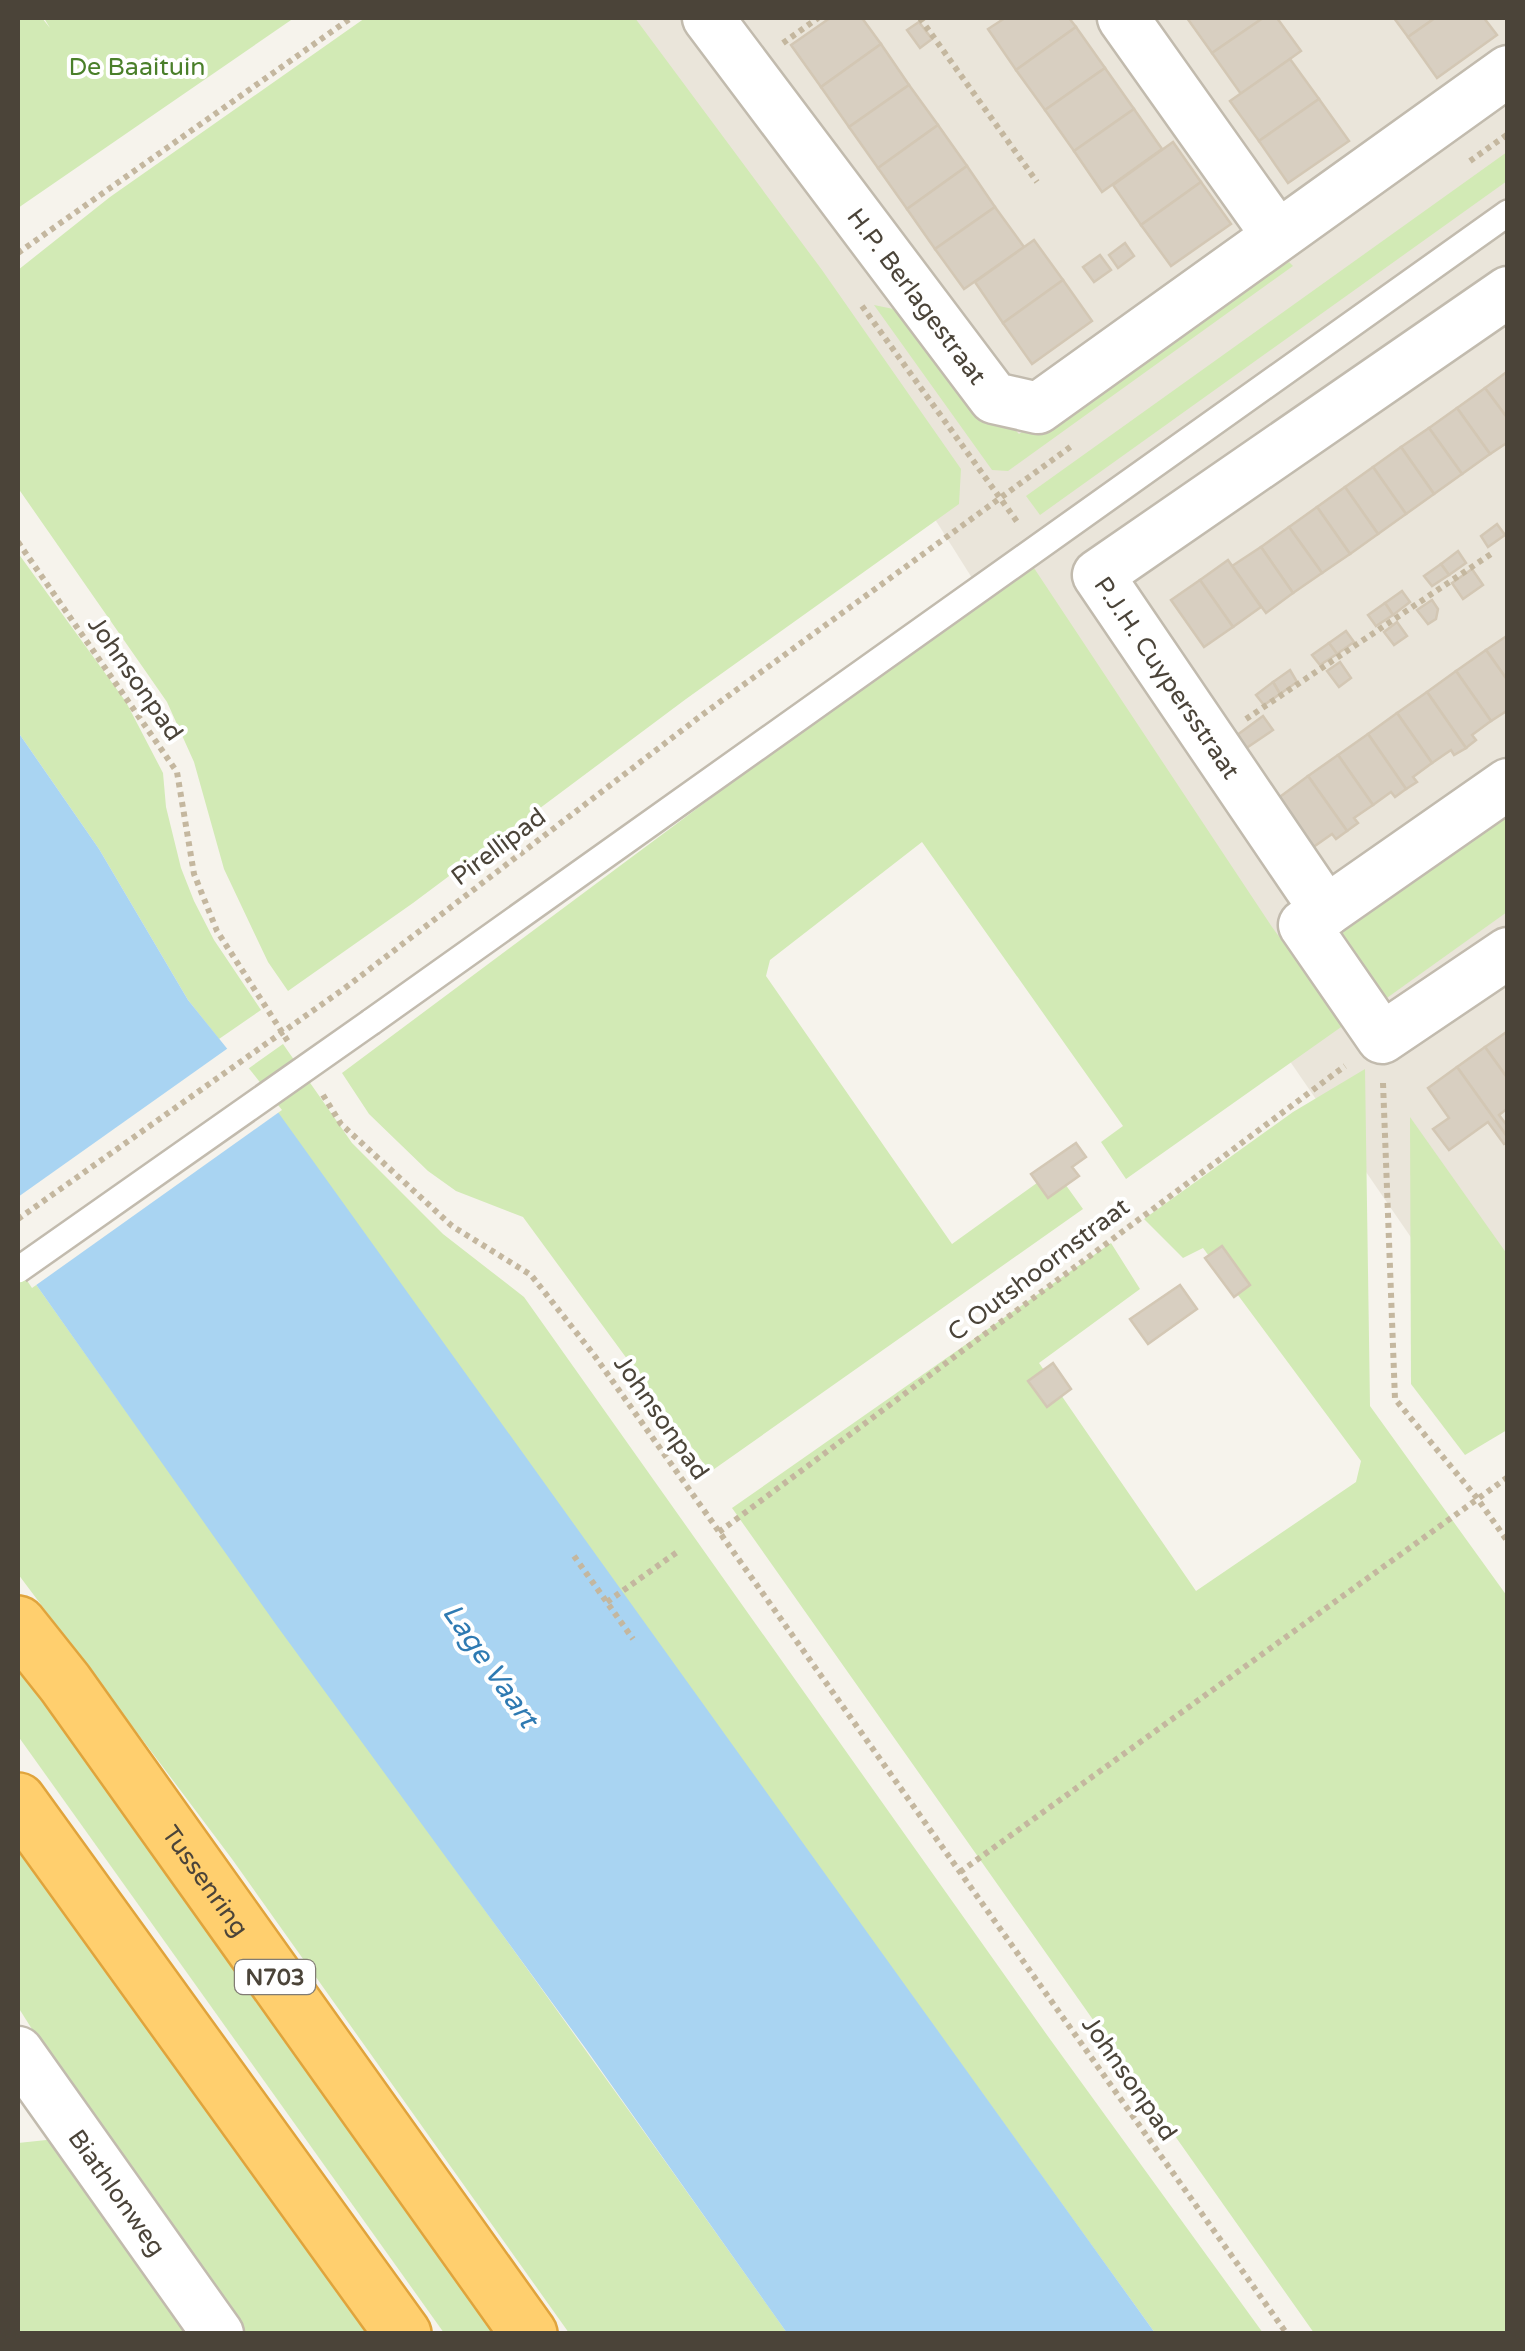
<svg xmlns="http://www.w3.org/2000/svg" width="1525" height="2351" font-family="'Varela Round',sans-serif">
	<rect width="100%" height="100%" fill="#f6f3ec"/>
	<polygon fill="#eae5da" points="619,18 1507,18 1507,1377 1129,827"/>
	<g fill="#d2eab5">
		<polygon points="18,18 42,18 50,28 44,18 294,18 18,208"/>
		<polygon points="365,18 635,18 822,270 961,469 959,504 686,699 413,903 288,991 268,962 224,869 194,762 167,702 18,488 18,270 110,197"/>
		<polygon points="1507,152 1507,181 1040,515 1026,496"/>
		<polygon points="1289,262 1293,266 1008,471 992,470 874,305 903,311 1019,434 1245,275 1254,284"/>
		<polygon points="18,553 126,702 163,773 166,807 181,868 194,901 214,940 261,1010 219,1039 188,1000 99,849 18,732"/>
		<polygon points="1034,568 1272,927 1344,1025 1126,1179 1101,1142 1123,1126 922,842 770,960 766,976 952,1244 1055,1170 1083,1209 710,1472 523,1217 456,1191 428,1171 369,1114 342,1073 738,778"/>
		<polygon points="1507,811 1507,912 1377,1005 1331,935"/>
		<polygon points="283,1044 352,1143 443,1234 524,1297 1047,2035 1263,2333 1155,2333 245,1071"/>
		<polygon points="1365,1069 1370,1406 1507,1596 1507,2333 1314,2333 732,1508 1111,1243 1140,1289 1039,1363 1196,1591 1356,1482 1361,1461 1203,1248 1183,1258 1144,1219 1293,1112"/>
		<polygon points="1410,1117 1507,1254 1507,1430 1465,1455 1411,1384"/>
		<path d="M18,1259C272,1619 533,1973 787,2333H569L232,1859L18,1574Z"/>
		<polygon points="18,1662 502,2333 444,2333 18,1736"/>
		<polygon points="18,1837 371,2333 239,2333 111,2154 18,2007"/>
		<polygon points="56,2139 195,2333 18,2334 18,2143"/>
	</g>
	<polygon fill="#a9d4f2" points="18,732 99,849 188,1000 275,1108 1155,2333 787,2333 586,2049 277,1626 18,1259"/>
	<polygon fill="#f6f3ec" points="231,1046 282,1110 32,1288 18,1267 18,1197"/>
	<g fill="#d8cfc1" stroke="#d3c7b4" stroke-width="2.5">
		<polygon points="830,18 862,18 881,44 821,87 791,45"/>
		<polygon points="1005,18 1069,18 1076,27 1016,70 988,29"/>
		<polygon points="1187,18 1263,18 1212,53"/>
		<polygon points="1263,18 1277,18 1301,51 1241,94 1212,53"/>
		<polygon points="1394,18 1435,18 1408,37"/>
		<polygon points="1435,18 1484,18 1497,35 1437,78 1408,37"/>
		<polygon points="919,22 932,39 920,48 907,30"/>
		<polygon points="1076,27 1105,68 1045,110 1016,70"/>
		<polygon points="881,44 909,85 849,127 821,87"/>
		<polygon points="1290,59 1319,99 1259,141 1230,101"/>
		<polygon points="1105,68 1134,109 1074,151 1045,110"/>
		<polygon points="909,85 938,125 878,168 849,127"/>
		<polygon points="1319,99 1349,141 1288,183 1259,141"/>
		<polygon points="1134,109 1162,149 1102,192 1074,151"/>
		<polygon points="938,125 967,166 907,209 878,168"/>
		<polygon points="1173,142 1201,182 1141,225 1113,185"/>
		<polygon points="967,166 995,207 935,249 907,209"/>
		<polygon points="1201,182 1231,224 1171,266 1141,225"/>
		<polygon points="995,207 1024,247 964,289 935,249"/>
		<polygon points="1034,240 1063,280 1003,323 975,282"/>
		<polygon points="1125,243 1134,256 1118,268 1109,255"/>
		<polygon points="1100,255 1111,270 1094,282 1083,267"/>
		<polygon points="1063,280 1092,321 1032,364 1003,323"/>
		<polygon points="1508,371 1508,419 1485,388"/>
		<polygon points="1485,388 1508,419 1508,442 1490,454 1457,408"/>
		<polygon points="1457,408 1490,454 1462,474 1429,428"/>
		<polygon points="1429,428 1462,474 1434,494 1401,447"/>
		<polygon points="1401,447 1434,494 1406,514 1373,467"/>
		<polygon points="1373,467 1406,514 1378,534 1345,487"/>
		<polygon points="1345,487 1378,534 1350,554 1317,507"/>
		<polygon points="1317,507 1350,554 1322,573 1289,527"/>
		<polygon points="1497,524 1505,535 1488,547 1481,536"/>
		<polygon points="1289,527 1322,573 1293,593 1261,547"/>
		<polygon points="1261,547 1293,593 1266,613 1232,566"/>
		<polygon points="1458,551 1466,563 1449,575 1441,564"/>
		<polygon points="1228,560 1261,607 1233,627 1200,580"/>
		<polygon points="1441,564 1449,575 1432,586 1424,576"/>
		<polygon points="1472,569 1483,585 1463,599 1452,583"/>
		<polygon points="1200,580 1233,627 1204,647 1171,600"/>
		<polygon points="1402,591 1410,602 1393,615 1385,603"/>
		<polygon points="1432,600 1438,609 1436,619 1428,624 1417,610"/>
		<polygon points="1385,603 1393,615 1376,626 1368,615"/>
		<polygon points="1397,622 1407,636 1394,645 1384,632"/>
		<polygon points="1346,631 1354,642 1337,654 1329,643"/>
		<polygon points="1508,635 1508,681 1486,650"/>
		<polygon points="1329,643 1337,654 1320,665 1312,655"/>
		<polygon points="1486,650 1508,681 1508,710 1491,721 1456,671"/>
		<polygon points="1340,662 1351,678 1339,687 1327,671"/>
		<polygon points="1290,670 1297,682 1280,694 1273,682"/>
		<polygon points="1456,671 1491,721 1472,735 1476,740 1466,748 1427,692"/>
		<polygon points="1273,682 1280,694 1264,705 1256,695"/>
		<polygon points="1427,692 1466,748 1454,755 1451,750 1432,763 1397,713"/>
		<polygon points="1397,713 1432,763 1413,777 1417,782 1406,789 1368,734"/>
		<polygon points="1263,716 1273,730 1242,751 1233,738"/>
		<polygon points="1368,734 1406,789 1395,797 1391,792 1373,805 1338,755"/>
		<polygon points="1338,755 1373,805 1354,818 1358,823 1347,831 1308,776"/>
		<polygon points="1308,776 1347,831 1336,839 1332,834 1312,848 1277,799"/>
		<polygon points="1508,1031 1508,1079 1485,1047"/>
		<polygon points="1485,1047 1508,1079 1508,1108 1499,1115 1508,1127 1508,1138 1457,1067"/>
		<polygon points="1457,1067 1508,1138 1508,1142 1504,1144 1488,1122 1449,1150 1433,1129 1449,1118 1428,1088"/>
		<polygon points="1076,1143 1086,1157 1072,1167 1079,1176 1048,1198 1031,1174"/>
		<polygon points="1222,1246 1250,1285 1234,1297 1205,1258"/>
		<polygon points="1180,1285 1197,1309 1148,1344 1130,1319"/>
		<polygon points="1053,1363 1071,1389 1047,1407 1028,1381"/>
	</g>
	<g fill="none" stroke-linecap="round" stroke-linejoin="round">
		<defs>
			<polyline id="lane" points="371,1022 1508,213"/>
			<g id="street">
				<path id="s1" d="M708,18L994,398L1038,408L1508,71"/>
				<polyline points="1123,18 1277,235"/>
				<path id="s2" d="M1508,292L1098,575L1326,911L1304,925L1382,1038L1508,953"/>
				<polyline points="1326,911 1508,784"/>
				<path id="s3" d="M18,2052L218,2334"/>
			</g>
			<g id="highway">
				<path id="s4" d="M18,1624L65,1683L529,2334"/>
				<polyline points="18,1801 403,2334"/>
			</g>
		</defs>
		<use href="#lane" stroke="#c2bbae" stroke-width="30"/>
		<use href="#street" stroke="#c2bbae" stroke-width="55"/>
		<use href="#highway" stroke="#e0a43c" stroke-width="60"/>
		<g stroke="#c4b79f" stroke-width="6" stroke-dasharray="5 5" stroke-linecap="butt">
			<polyline points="920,18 1037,182"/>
			<polyline points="783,43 818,18"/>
			<polyline points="1470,161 1508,134"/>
			<polyline points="18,253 351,18"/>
			<polyline points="862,306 1018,523"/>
			<polyline points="18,542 177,772 194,874 217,931 289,1043"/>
			<polyline points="1246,719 1491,554"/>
			<polyline points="345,988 702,715 1073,445"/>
			<polyline points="1383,1083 1395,1399 1477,1498 1508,1542"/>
			<polyline points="323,1095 341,1124 452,1226 531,1275 594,1355 1287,2334"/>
			<polyline points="719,1532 1345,1066"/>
			<polyline points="574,1556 633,1639"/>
			<polyline points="607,1602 680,1550"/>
			<polyline points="960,1872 1508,1477"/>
		</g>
		<use href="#lane" stroke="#fff" stroke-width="25"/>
		<use href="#street" stroke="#fff" stroke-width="50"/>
		<use href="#highway" stroke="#ffcf6e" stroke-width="55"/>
		<defs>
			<polyline id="lane-bridge" points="18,1270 371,1022"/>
		</defs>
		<use href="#lane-bridge" stroke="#c2bbae" stroke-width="30" stroke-linecap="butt"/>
		<polyline stroke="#c4b79f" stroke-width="6" stroke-dasharray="5 5" stroke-linecap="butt" points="18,1219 345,988"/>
		<use href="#lane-bridge" stroke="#fff" stroke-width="25"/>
	</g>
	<g text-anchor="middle" stroke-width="8" stroke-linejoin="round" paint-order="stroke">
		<rect fill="#fff" stroke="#817c74" stroke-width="2.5" x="235" y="1960" width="80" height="34" rx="8"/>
		<g font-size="22" font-weight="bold" fill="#4b4439">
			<text x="275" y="1985">N703</text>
		</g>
		<g font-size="25" fill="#4a7f2a" stroke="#fff">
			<text x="137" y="75">De Baaituin</text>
		</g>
		<g font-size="25" fill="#4b4439" stroke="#fff">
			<text dy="9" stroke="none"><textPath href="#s1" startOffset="348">H.P. Berlagestraat</textPath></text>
			<text transform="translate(136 678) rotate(55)" y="9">Johnsonpad</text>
			<text dy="9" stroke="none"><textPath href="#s2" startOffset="622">P.J.H. Cuypersstraat</textPath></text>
			<text transform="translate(498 846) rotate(-37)" y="9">Pirellipad</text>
			<text transform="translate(1038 1269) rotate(-37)" y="9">C Outshoornstraat</text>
			<text transform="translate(662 1417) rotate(55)" y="9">Johnsonpad</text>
			<text dy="9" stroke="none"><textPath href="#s4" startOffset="318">Tussenring</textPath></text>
			<text transform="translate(1130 2078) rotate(55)" y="9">Johnsonpad</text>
			<text dy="9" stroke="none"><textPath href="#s3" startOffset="172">Biathlonweg</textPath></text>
		</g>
		<g font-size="28" font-style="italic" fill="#2e7ab2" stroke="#fff">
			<text transform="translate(491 1665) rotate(55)" y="10">Lage Vaart</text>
		</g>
	</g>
	<rect width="1525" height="2351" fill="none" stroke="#4b4439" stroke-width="40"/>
</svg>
